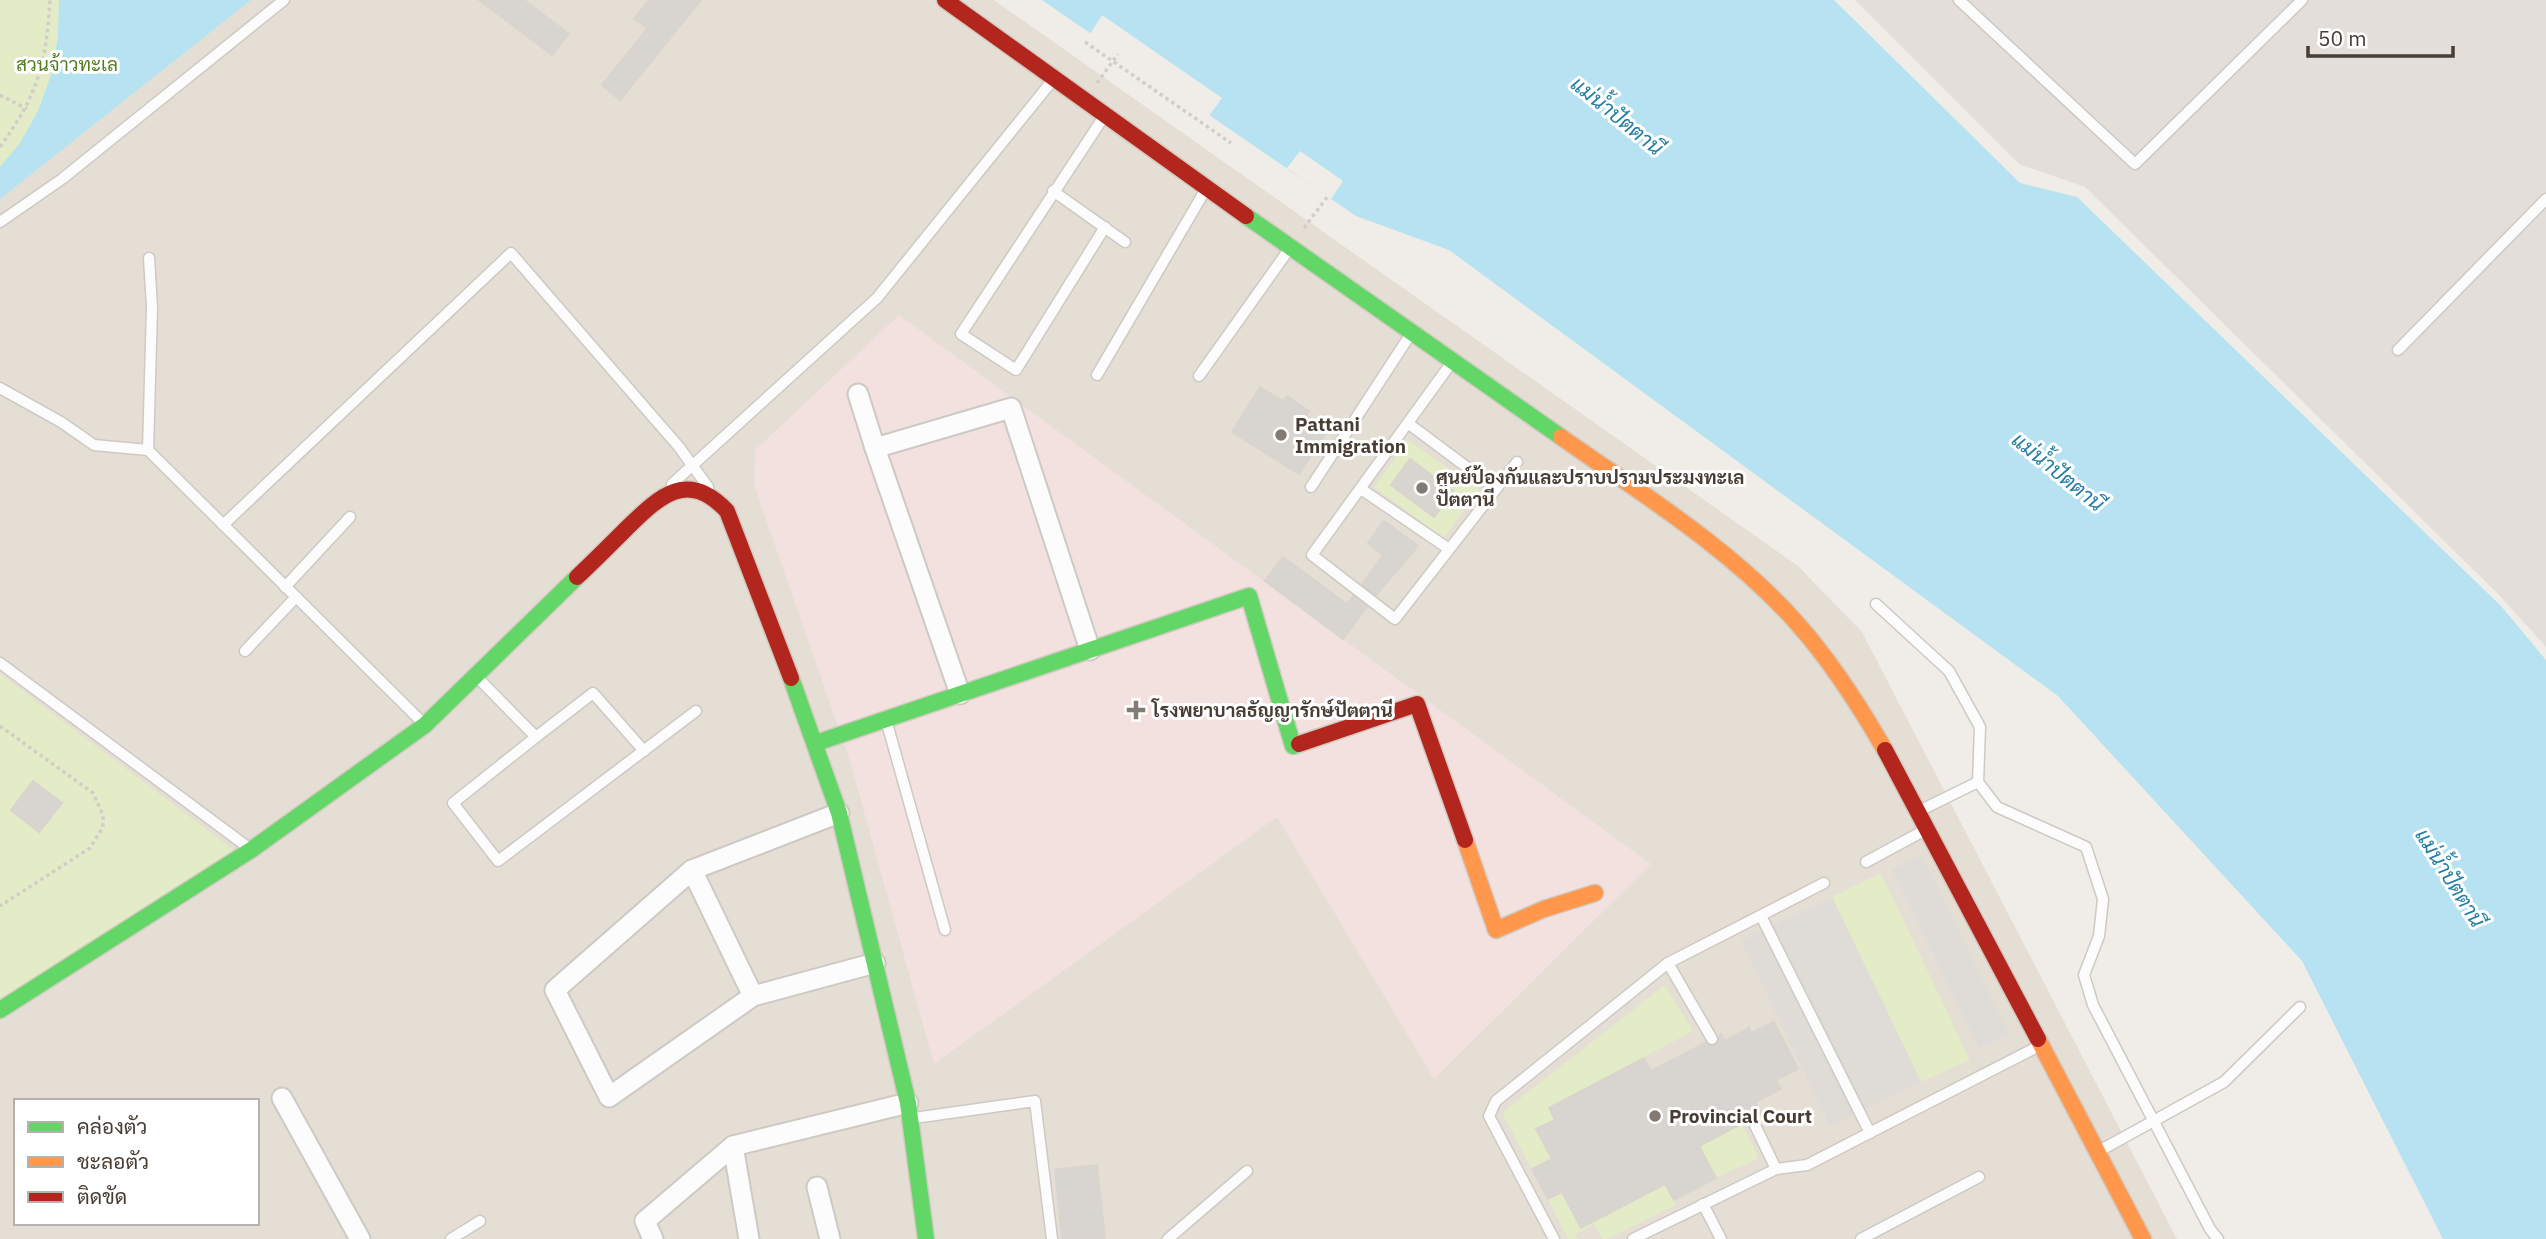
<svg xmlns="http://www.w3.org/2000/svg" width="2546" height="1239" font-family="'IBM Plex Sans',Sarabun,sans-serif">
	<rect width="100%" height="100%" fill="#f0ede8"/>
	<path fill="#e5ded5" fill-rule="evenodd" d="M0,0H994L1798,566L1862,632L2177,1239H0ZM16,1101H257V1223H16Z"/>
	<polygon fill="#e3ded9" points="1855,0 2546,0 2546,647 2500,596 2085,187 2019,164"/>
	<polygon fill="#f3e1df" points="899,315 1651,864 1434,1079 1277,817 934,1064 850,761 754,485 755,450"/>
	<g fill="#e3ecc6">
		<polygon points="0,0 251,0 0,199"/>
		<polygon points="1408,440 1479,490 1444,538 1374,487"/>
		<polygon points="0,674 234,850 0,1000"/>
		<polygon points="1881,873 1970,1060 1921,1082 1832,897"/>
		<polygon points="1665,985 1693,1031 1549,1108 1555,1120 1537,1130 1552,1159 1532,1169 1504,1117 1504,1111"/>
		<polygon points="1742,1124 1759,1158 1716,1178 1699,1146"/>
		<polygon points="1665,1184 1676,1205 1607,1239 1602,1239 1594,1224 1575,1235 1577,1239 1568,1239 1548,1199 1562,1192 1571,1209"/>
	</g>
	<g fill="#dfdcd8">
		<polygon points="1922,855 2009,1034 1979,1048 1892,870"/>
		<polygon points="1832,897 1921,1082 1830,1126 1741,941"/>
	</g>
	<g fill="#b6e2f1">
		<polygon points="59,0 251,0 0,199 0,167 20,143 38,111 51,75 58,37"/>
		<polygon points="1042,0 1834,0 2020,183 2077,197 2501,606 2546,660 2546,1239 2443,1239 2302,961 2058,696 1449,250 1356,216"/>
	</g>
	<g fill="#f0ede8">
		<polygon points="1102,15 1222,98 1209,116 1090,34"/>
		<polygon points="1300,151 1343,181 1331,199 1287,168"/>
	</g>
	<g fill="#d8d4cf" stroke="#d9d4ce" stroke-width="2">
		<polygon points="479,0 524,0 569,34 552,55"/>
		<polygon points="649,0 701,0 620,100 602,85 648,28 634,19"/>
		<polygon points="1260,387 1283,401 1287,396 1309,411 1306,415 1328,429 1299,474 1232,432"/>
		<polygon points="1410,459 1453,491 1434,517 1391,485"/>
		<polygon points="1384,521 1418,546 1376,595 1362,584 1383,555 1368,543"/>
		<polygon points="1283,557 1347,604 1353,596 1367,607 1343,639 1265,581"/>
		<polygon points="33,781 62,803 39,832 11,810"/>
		<polygon points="1774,1022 1798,1069 1776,1080 1781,1089 1755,1102 1762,1114 1748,1113 1745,1122 1699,1146 1716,1178 1674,1200 1665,1184 1581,1228 1562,1192 1548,1199 1532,1169 1552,1159 1536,1129 1555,1120 1549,1108 1644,1058 1651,1071 1705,1043 1715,1046 1721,1034 1725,1041 1749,1028 1751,1033"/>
		<polygon points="1097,1165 1105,1239 1062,1239 1055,1170"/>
	</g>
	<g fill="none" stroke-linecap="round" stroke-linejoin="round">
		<defs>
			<g id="lane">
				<polyline points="1959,0 2135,164 2302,0"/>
				<polyline points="1103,118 961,334 1016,370 1105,227"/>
				<polyline points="1053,191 1125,242"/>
				<polyline points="0,222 62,179 284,0"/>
				<polyline points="2398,350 2546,199"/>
				<polyline points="1452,362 1312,555 1395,619 1517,462"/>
				<polyline points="1097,375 1206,189"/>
				<polyline points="1199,376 1290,248"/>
				<polyline points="0,388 61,422 94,445 148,450 424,724"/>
				<polyline points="1409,424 1496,489"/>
				<polyline points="148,450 152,307 149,258"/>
				<polyline points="672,484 877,298 1052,81"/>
				<polyline points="1311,487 1412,332"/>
				<polyline points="1361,489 1449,549"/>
				<polyline points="223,525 511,253 679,447 708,487"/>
				<polyline points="285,587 350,517"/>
				<polyline points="1876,604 1949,671 1980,727 1978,782 1997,807 2086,847 2103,899 2099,936 2084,975 2093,1005 2210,1229 2218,1239"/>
				<polyline points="245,651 296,597"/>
				<polyline points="0,663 249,848"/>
				<polyline points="477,677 536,737 453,803 498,861 696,711"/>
				<polyline points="886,720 945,930"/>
				<polyline points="536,737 593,693 644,751"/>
				<polyline points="1919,811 1978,782"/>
				<polyline points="1866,862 1927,829"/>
				<polyline points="1761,916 1870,1133"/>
				<polyline points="1668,963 1712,1039"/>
				<polyline points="914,1118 1035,1101 1052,1239"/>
				<polyline points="1752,1119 1776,1169"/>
				<polyline points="2101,1150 2224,1082 2300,1007"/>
				<polyline points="1703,1204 1721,1239"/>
				<polyline points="451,1239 480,1221"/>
				<polyline points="1168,1239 1247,1171"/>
				<polyline points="1554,1239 1489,1116 1496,1101 1668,963 1824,883"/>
				<polyline points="1633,1239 1776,1169 1807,1165 2039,1046"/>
				<polyline points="1861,1239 1979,1177"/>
			</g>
			<g id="street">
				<polyline points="858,394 875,448"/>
				<polyline points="960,694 875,448 1011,408 1090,650"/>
				<polyline points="839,813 692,870 555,990 609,1097 753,996 875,963"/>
				<polyline points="692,870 753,996"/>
				<polyline points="282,1098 360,1239"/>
				<polyline points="733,1146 749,1239"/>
				<polyline points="817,1187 830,1239"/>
				<polyline points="653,1239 645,1221 733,1146 908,1103"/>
			</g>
			<g id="fast">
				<polyline points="1246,216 1561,437"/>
				<polyline points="791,678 839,813 908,1103 926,1239"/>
				<polyline points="816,743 1249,596 1293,746 1299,744"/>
				<polyline points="0,1010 251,850 425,725 577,577"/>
			</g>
			<g id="slow">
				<path d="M1561,437C1642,494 1730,548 1796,622C1831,661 1859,705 1885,750"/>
				<polyline points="1465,840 1496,930 1544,909 1595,893"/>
				<polyline points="2038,1039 2143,1239"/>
			</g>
			<g id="jam">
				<polyline points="945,0 1246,216"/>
				<path d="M577,577C594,561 611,544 627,528C660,496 687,469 727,511L791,678"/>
				<polyline points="1299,744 1417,704 1465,840"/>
				<polyline points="1885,750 2038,1039"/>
			</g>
		</defs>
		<use href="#lane" stroke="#cdc9c4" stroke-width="13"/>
		<use href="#street" stroke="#cdc9c4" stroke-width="23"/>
		<use href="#fast" stroke="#d2cac0" stroke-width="19"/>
		<use href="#slow" stroke="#d2cac0" stroke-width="19"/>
		<use href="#jam" stroke="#d2cac0" stroke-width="19"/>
		<g stroke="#d1cdc9" stroke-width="3.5" stroke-dasharray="3.5 3.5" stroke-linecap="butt">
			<polyline points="1085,42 1231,143"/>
			<polyline points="1097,83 1118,54"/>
			<polyline points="0,95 27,109"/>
			<path d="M0,147C38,94 46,65 50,0"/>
			<polyline points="1304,228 1328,196"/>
			<polyline points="0,726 93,793 103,815 103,827 90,848 0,906"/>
		</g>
		<use href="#lane" stroke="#fdfcfc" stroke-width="10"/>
		<use href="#street" stroke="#fdfcfc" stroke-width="19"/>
		<use href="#fast" stroke="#63d668" stroke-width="16"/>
		<use href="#slow" stroke="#ff974d" stroke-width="16"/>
		<use href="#jam" stroke="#b3261e" stroke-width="16"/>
	</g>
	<g fill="#827b73" stroke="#fff" stroke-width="2.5">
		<circle cx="1281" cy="435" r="7"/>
		<circle cx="1422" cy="488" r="7"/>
		<path d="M1132.5 699.5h7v7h7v7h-7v7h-7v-7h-7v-7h7z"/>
		<circle cx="1655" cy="1116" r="7"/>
	</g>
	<g text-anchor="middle" stroke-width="6" stroke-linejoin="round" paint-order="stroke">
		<g font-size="19" fill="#527d23" stroke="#fff">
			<text x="67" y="71">สวนจ้าวทะเล</text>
		</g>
		<g font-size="19" font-weight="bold" fill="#473d34" stroke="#fff" text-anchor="start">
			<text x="1295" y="431">Pattani<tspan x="1295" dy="22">Immigration</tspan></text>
			<text x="1436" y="484">ศูนย์ป้องกันและปราบปรามประมงทะเล<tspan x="1436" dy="22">ปัตตานี</tspan></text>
			<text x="1152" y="717">โรงพยาบาลธัญญารักษ์ปัตตานี</text>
			<text x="1669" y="1123">Provincial Court</text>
		</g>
		<g font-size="21" font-style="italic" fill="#237ea1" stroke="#fff">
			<text transform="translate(1617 116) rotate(39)" y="7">แม่น้ำปัตตานี</text>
			<text transform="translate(2058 472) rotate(39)" y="7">แม่น้ำปัตตานี</text>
			<text transform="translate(2450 878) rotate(58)" y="7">แม่น้ำปัตตานี</text>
		</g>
	</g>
	<rect x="14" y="1099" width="245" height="126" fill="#ffffff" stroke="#b5b1ae" stroke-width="2"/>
	<rect x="28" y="1122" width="35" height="10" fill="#63d668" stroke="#b5b1ae" stroke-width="2"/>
	<text x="77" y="1134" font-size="21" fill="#473d34">คล่องตัว</text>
	<rect x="28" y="1157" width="35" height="10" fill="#ff974d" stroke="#b5b1ae" stroke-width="2"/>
	<text x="77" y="1169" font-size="21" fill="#473d34">ชะลอตัว</text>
	<rect x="28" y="1192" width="35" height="10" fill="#b3261e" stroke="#b5b1ae" stroke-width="2"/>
	<text x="77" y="1204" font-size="21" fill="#473d34">ติดขัด</text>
	<path d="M2308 46v10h145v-10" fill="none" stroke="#473d34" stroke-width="3.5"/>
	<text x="2318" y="46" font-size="21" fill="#473d34" stroke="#ffffff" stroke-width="5" paint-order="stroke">50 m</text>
</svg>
